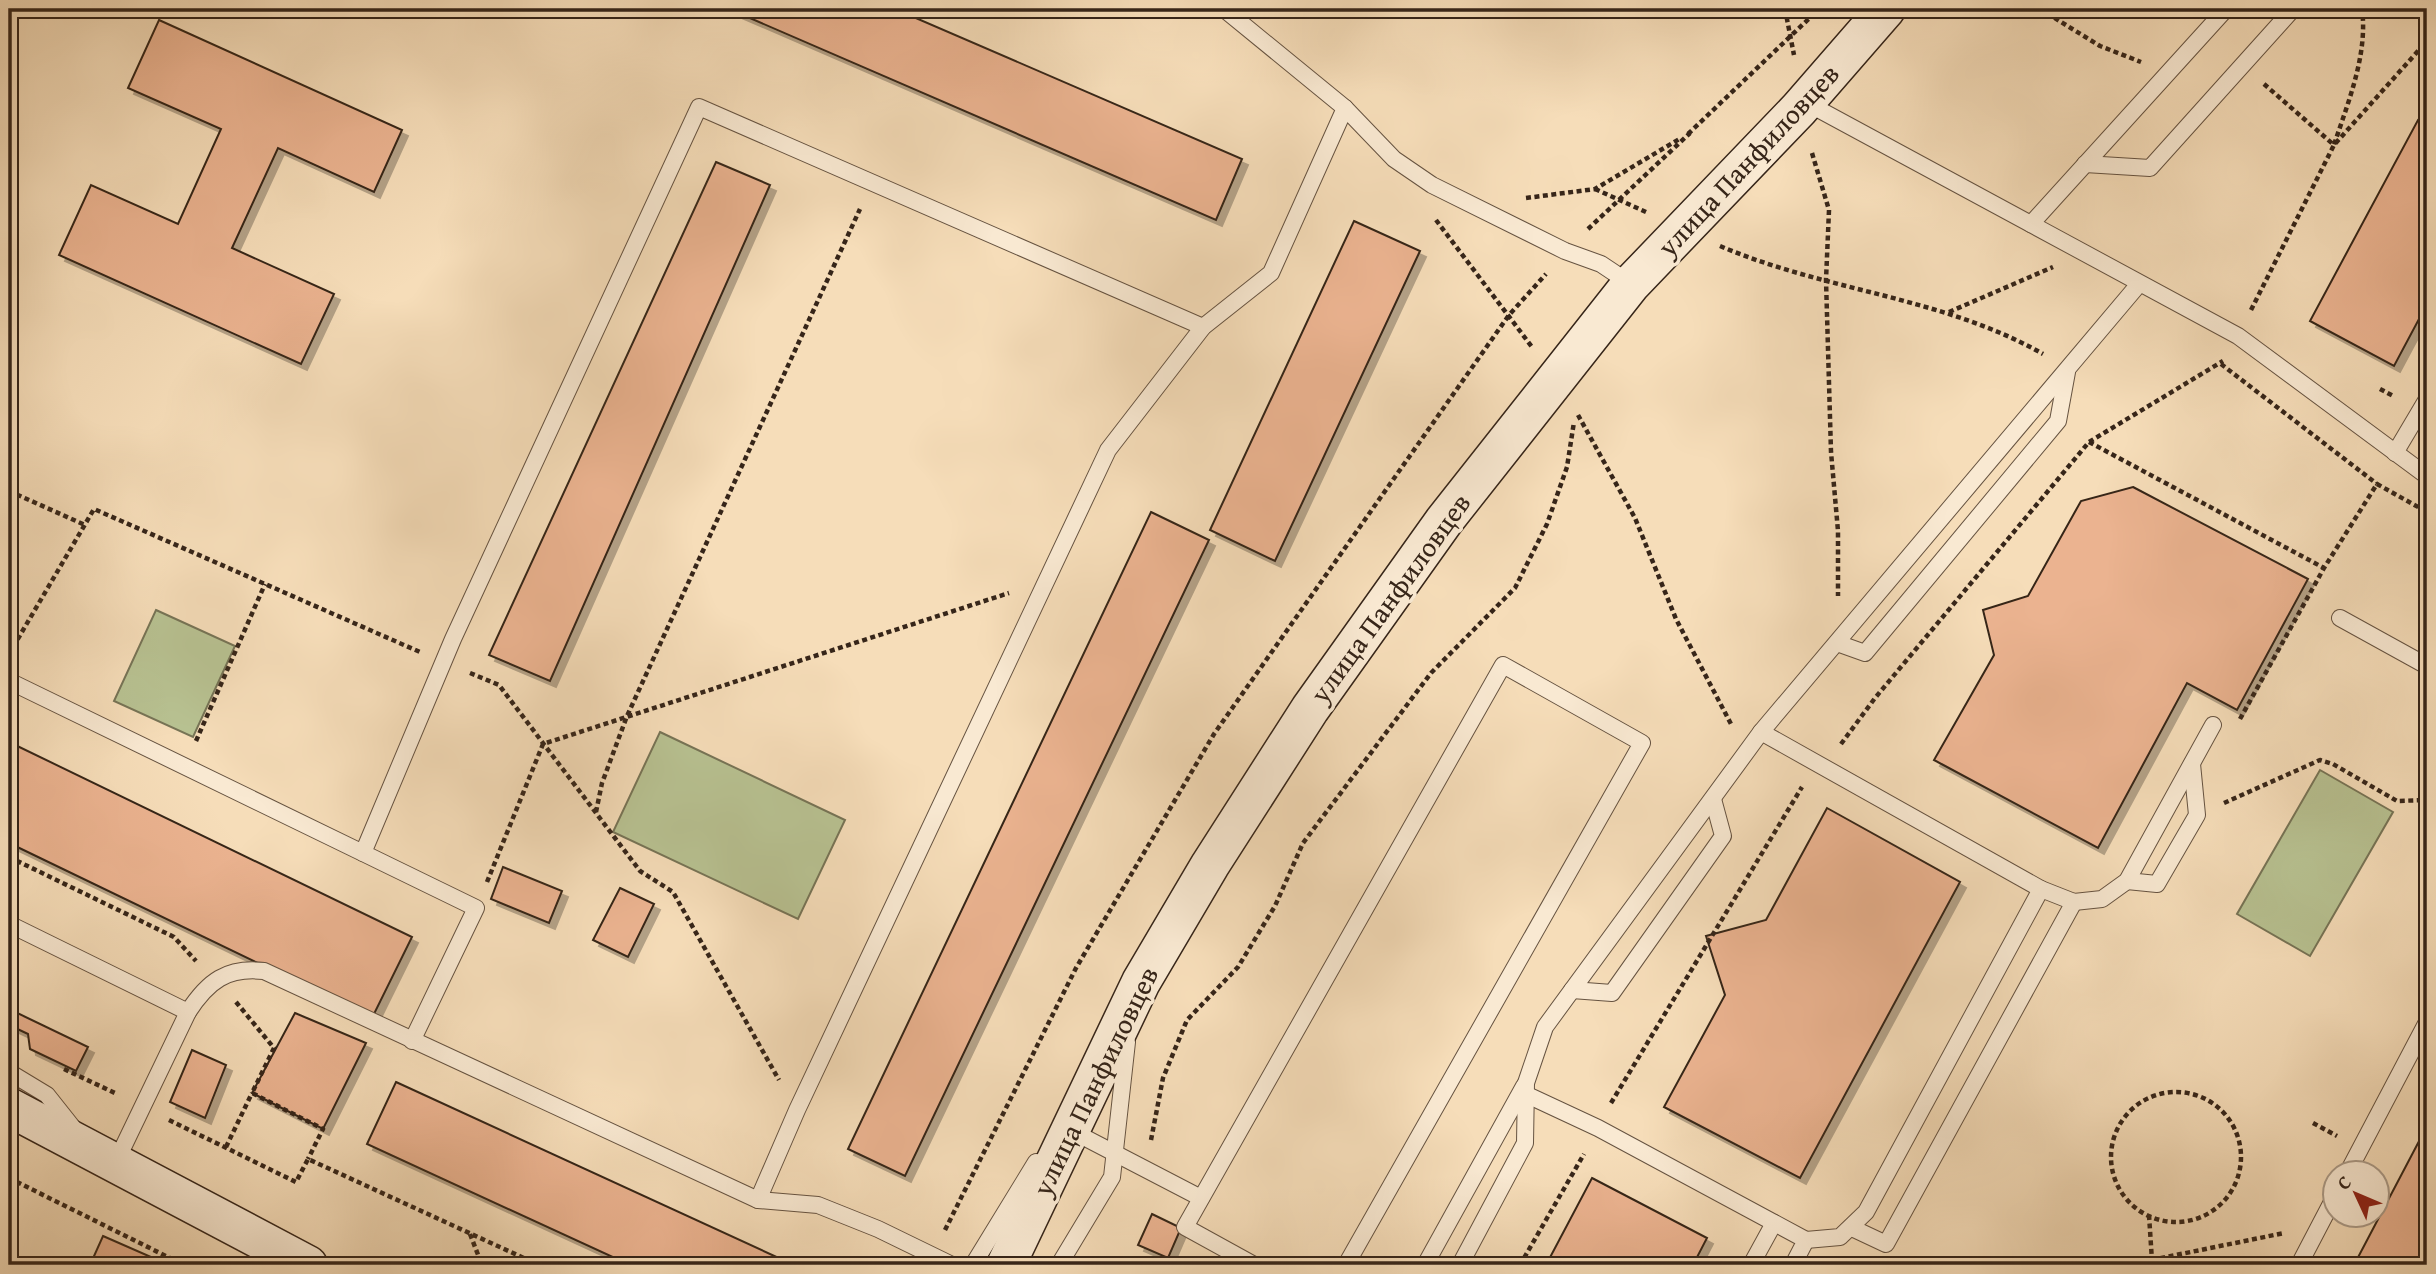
<svg xmlns="http://www.w3.org/2000/svg" width="2436" height="1274" font-family="'Gentium Book Plus',serif">
	<defs>
		<filter id="shadow"><feDropShadow dx="6" dy="6" stdDeviation="0" flood-color="#0004"/></filter>
	</defs>
	<rect width="100%" height="100%" fill="#f6ddb9"/>
	<filter id="stains"><feTurbulence type="fractalNoise" baseFrequency=".00286" numOctaves="4"/><feColorMatrix values="0 0 0 0 .2 0 0 0 0 .09 0 0 0 0 .02 0 0 0 .5 -.17"/></filter>
	<radialGradient id="worn" r=".72"><stop offset=".6" stop-color="#630" stop-opacity="0"/><stop offset="1" stop-color="#630" stop-opacity=".3"/></radialGradient>
	<g fill="#b8c292" stroke="#777456" stroke-width="2">
		<polygon points="156,610 235,646 193,737 114,701"/>
		<polygon points="660,732 845,820 798,919 613,832"/>
		<polygon points="2320,770 2393,812 2310,956 2237,914"/>
	</g>
	<g fill="#ebb390" stroke="#362519" stroke-width="2" filter="url(#shadow)">
		<polygon points="729,9 895,9 1242,159 1216,220"/>
		<polygon points="159,20 402,130 374,192 278,148 232,248 334,294 301,364 59,255 91,185 178,224 221,129 128,88"/>
		<polygon points="2418,120 2427,125 2427,304 2394,366 2310,321"/>
		<polygon points="716,162 770,185 550,681 489,655"/>
		<polygon points="1354,221 1420,251 1275,561 1210,530"/>
		<polygon points="2133,487 2308,579 2237,710 2187,683 2098,848 1934,760 1994,655 1983,610 2028,596 2081,501"/>
		<polygon points="1151,512 1209,540 905,1176 848,1149"/>
		<polygon points="9,742 412,937 372,1018 9,843"/>
		<polygon points="1827,808 1960,882 1800,1178 1664,1107 1725,995 1706,936 1766,920"/>
		<polygon points="503,867 562,891 549,923 491,899"/>
		<polygon points="620,888 654,904 628,957 593,940"/>
		<polygon points="9,1009 88,1047 76,1071 30,1049 28,1034 9,1025"/>
		<polygon points="295,1013 366,1043 323,1129 252,1093"/>
		<polygon points="192,1050 226,1065 205,1118 170,1102"/>
		<polygon points="396,1082 794,1265 630,1265 367,1144"/>
		<polygon points="2427,1126 2427,1265 2354,1265"/>
		<polygon points="1592,1178 1707,1238 1693,1265 1546,1265"/>
		<polygon points="1152,1214 1181,1228 1168,1258 1138,1245"/>
		<polygon points="103,1236 151,1257 147,1265 90,1265"/>
	</g>
	<g fill="none" stroke-linecap="round" stroke-linejoin="round">
		<defs>
			<g id="lane">
				<polyline points="1224,9 1345,108"/>
				<polyline points="1805,102 2238,336 2427,476"/>
				<polyline points="2085,164 2150,168 2293,9"/>
				<polyline points="2031,224 2226,9"/>
				<polyline points="2395,453 2427,399"/>
				<polyline points="2340,618 2427,666"/>
				<polyline points="1837,643 1865,653 2058,421 2067,372"/>
				<polyline points="9,681 363,853"/>
				<polyline points="1761,732 2041,889 1866,1212 1840,1237 1806,1240"/>
				<polyline points="2127,881 2157,884 2197,815 2192,764"/>
				<polyline points="2041,889 2074,902 2102,899 2127,881 2213,725"/>
				<polyline points="9,924 188,1012 115,1164"/>
				<polyline points="1572,990 1612,993 1723,836 1713,799"/>
				<path d="M188,1012C208,981 227,967 264,971L758,1200L818,1205L878,1229L952,1265"/>
				<polyline points="412,1041 476,908 363,853 453,639 699,107 1203,327"/>
				<polyline points="9,1072 47,1095 74,1129"/>
				<polyline points="1525,1094 1598,1128 1806,1240 1793,1265"/>
				<polyline points="1072,1131 1201,1198"/>
				<polyline points="2348,1172 2427,1022"/>
				<polyline points="758,1200 797,1110 1108,450 1203,327 1271,273 1345,108 1394,159 1432,185 1565,251 1601,264 1631,284"/>
				<polyline points="1852,1228 1886,1244 2074,902"/>
				<polyline points="973,1265 1036,1162"/>
				<polyline points="1059,1265 1112,1177 1127,1042"/>
				<polyline points="1254,1265 1185,1227 1503,665 1642,743 1346,1265"/>
				<polyline points="1425,1265 1524,1086"/>
				<polyline points="1460,1265 1525,1143 1526,1083 1545,1027 1761,732 2139,284"/>
				<polyline points="1751,1265 1774,1223"/>
				<polyline points="2299,1265 2334,1198"/>
			</g>
			<g id="secondary">
				<polyline points="9,1107 308,1265"/>
				<polyline points="1006,1265 1141,982 1210,865 1310,709 1444,521 1631,284 1799,109 1886,9"/>
			</g>
		</defs>
		<use href="#lane" stroke="#665341" stroke-width="18"/>
		<use href="#secondary" stroke="#362519" stroke-width="41"/>
		<g stroke="#362519" stroke-width="4.5" stroke-dasharray="5 3.5" stroke-linecap="butt">
			<polyline points="1785,9 1794,55"/>
			<polyline points="2040,9 2100,46 2141,62"/>
			<path d="M2264,84L2334,145C2348,102 2368,55 2362,9"/>
			<polyline points="1688,134 1819,9"/>
			<polyline points="1812,153 1829,210 1826,280 1831,452 1838,531 1838,596"/>
			<polyline points="1595,189 1646,212"/>
			<polyline points="1526,198 1595,189 1681,138"/>
			<polyline points="1436,220 1532,347"/>
			<polyline points="1588,229 1690,133"/>
			<path d="M1720,246C1825,291 1943,297 2043,354"/>
			<polyline points="2251,310 2334,145 2427,41"/>
			<polyline points="1949,312 2053,267"/>
			<polyline points="2221,364 2377,484"/>
			<polyline points="2380,389 2395,397"/>
			<polyline points="1578,415 1635,518 1676,619 1731,724"/>
			<polyline points="2089,442 2324,568"/>
			<polyline points="9,491 85,525"/>
			<polyline points="9,654 94,509 420,652"/>
			<polyline points="470,673 499,685 640,871 673,892 779,1080"/>
			<polyline points="2240,719 2324,568 2377,484 2427,512"/>
			<polyline points="196,741 265,584"/>
			<polyline points="1841,744 1875,698 2089,442 2223,361"/>
			<polyline points="2224,803 2320,760 2333,764 2397,801 2427,800"/>
			<polyline points="596,812 602,783 627,716 860,209"/>
			<polyline points="9,857 174,937 196,961"/>
			<polyline points="487,882 543,744 1009,593"/>
			<polyline points="236,1002 274,1048 252,1093 323,1129 308,1159"/>
			<polyline points="64,1069 117,1094"/>
			<circle cx="2176" cy="1157" r="65"/>
			<polyline points="1611,1103 1802,787"/>
			<polyline points="169,1120 296,1182 308,1159 539,1265"/>
			<polyline points="2313,1123 2337,1136"/>
			<polyline points="1151,1140 1163,1078 1187,1020 1238,967 1275,906 1303,843 1431,673 1515,588 1547,524 1567,467 1574,422"/>
			<polyline points="226,1147 252,1093"/>
			<polyline points="9,1178 184,1265"/>
			<polyline points="2149,1215 2152,1261"/>
			<polyline points="945,1230 1076,968 1214,734 1509,315 1546,274"/>
			<polyline points="470,1234 482,1265"/>
			<polyline points="1520,1265 1584,1154"/>
			<polyline points="2127,1265 2284,1233"/>
		</g>
		<use href="#lane" stroke="#f9e9d2" stroke-width="16"/>
		<use href="#secondary" stroke="#f9e9d2" stroke-width="38"/>
	</g>
	<g text-anchor="middle" stroke-width="7" stroke-linejoin="round" paint-order="stroke">
		<g font-size="28" fill="#362519" stroke="#f9e9d2">
			<text transform="translate(1748 160) rotate(-47)" y="10">улица Панфиловцев</text>
			<text transform="translate(1390 598) rotate(-54)" y="10">улица Панфиловцев</text>
			<text transform="translate(1095 1081) rotate(-64)" y="10">улица Панфиловцев</text>
		</g>
	</g>
	<rect width="2436" height="1274" fill="none" stroke="#f6ddb9" stroke-width="35"/>
	<rect x="10" y="10" width="2415" height="1253" fill="none" stroke="#362519" stroke-width="3.5"/>
	<rect x="18" y="18" width="2401" height="1239" fill="none" stroke="#362519" stroke-width="2"/>
	<g transform="translate(2356 1194) rotate(314)"><circle r="33" fill="#f9e9d2" stroke="#ab9b88" stroke-width="2"/>
	<path d="M0-5L12 26L0 18L-12 26Z" fill="#8f2418"/>
	<text y="-10" font-size="19" font-weight="bold" text-anchor="middle" fill="#362519">С</text>
	</g>
	<rect width="100%" height="100%" filter="url(#stains)"/>
	<rect width="100%" height="100%" fill="url(#worn)"/>
</svg>
